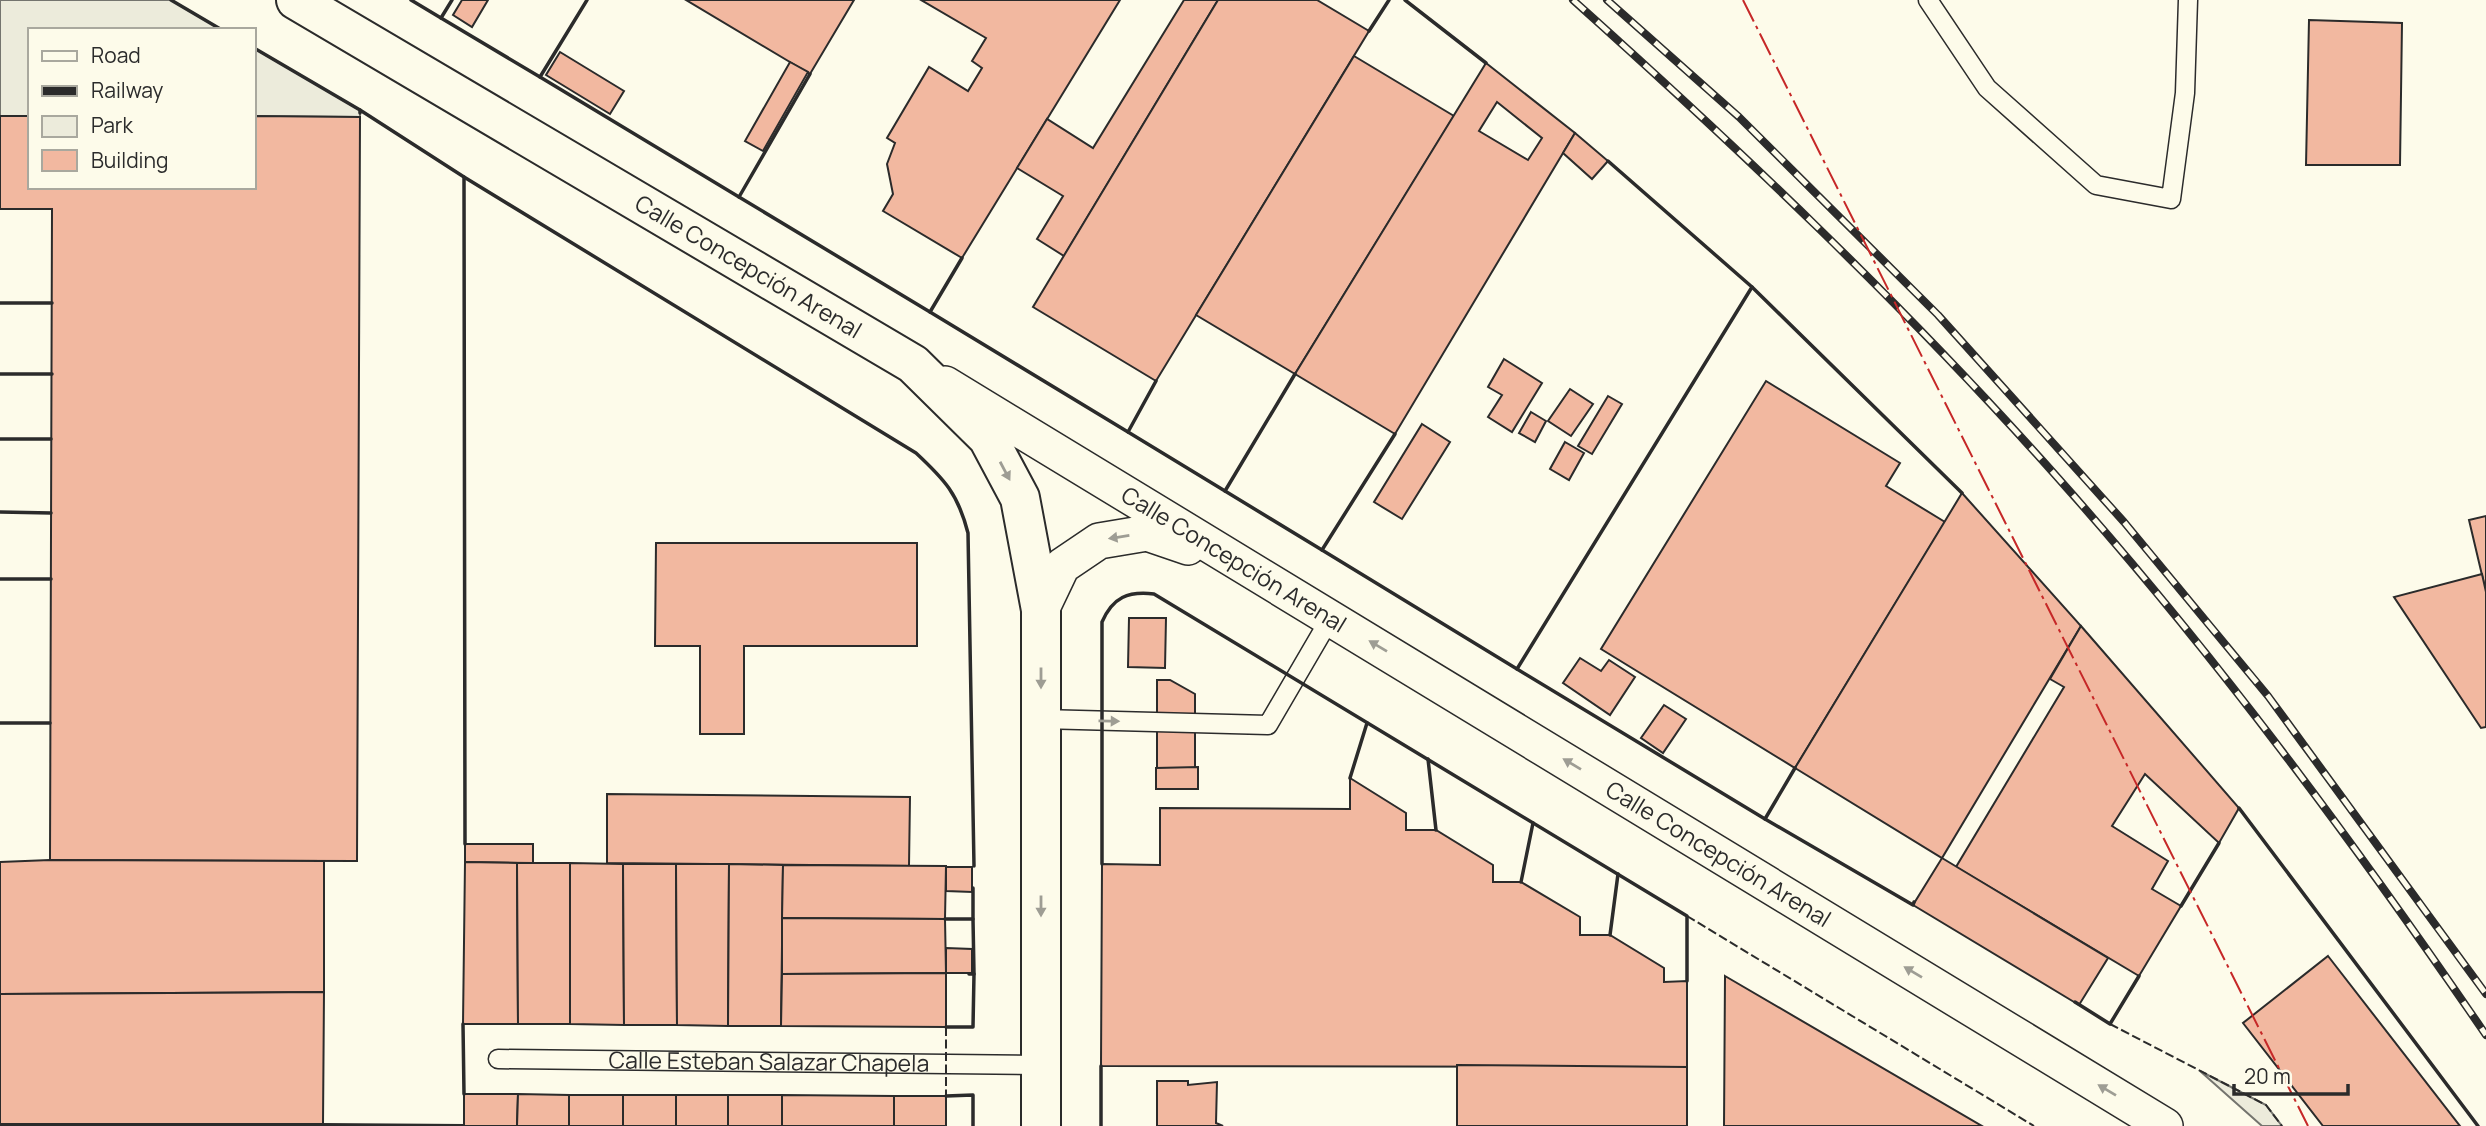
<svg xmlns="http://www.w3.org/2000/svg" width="2486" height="1126" font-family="Manrope,sans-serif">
	<rect width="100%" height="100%" fill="#fdfbea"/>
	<g fill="#ecebdb" stroke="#74746e" stroke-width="2">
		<polygon points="0,0 171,0 222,30 30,30 30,116 0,116"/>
		<polygon points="254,48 360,110 360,117 254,116"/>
		<polygon points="2200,1071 2266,1105 2282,1126 2262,1126"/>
	</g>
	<g fill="#f2b8a0" stroke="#2b2b2b" stroke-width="2" fill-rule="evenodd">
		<polygon points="462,0 488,0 472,27 453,15"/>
		<polygon points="686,0 854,0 810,74"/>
		<polygon points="921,0 1120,0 962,258 883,211 893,194 887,164 895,143 887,138 929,67 968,91 982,68 972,61 986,38"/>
		<polygon points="1184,0 1218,0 1064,256 1037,239 1063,196 1017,168 1047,119 1093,148"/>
		<polygon points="1218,0 1317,0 1369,31 1156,381 1033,307"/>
		<polygon points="2309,20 2402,23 2400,165 2306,165"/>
		<polygon points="560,52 624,91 610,114 546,75"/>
		<polygon points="1354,56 1454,116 1295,374 1196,315"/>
		<polygon points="790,62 808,72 763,151 745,141"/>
		<path d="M1486,63L1575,133L1395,434L1295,374ZM1497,102L1542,138L1528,160L1479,131Z"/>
		<polygon points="0,116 30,116 30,187 254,187 254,116 360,117 357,861 50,860 52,209 0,209"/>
		<polygon points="1575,133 1608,161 1592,179 1563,153"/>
		<polygon points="1504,359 1542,383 1512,432 1488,417 1502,395 1488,387"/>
		<polygon points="1766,381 1900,463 1886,486 1945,522 1795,768 1601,649"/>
		<polygon points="1570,389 1593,404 1571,436 1548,421"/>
		<polygon points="1608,396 1622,404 1592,454 1578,446"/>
		<polygon points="1531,412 1546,421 1535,442 1519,433"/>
		<polygon points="1422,424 1450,442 1402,519 1374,502"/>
		<polygon points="1565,442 1584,453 1569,480 1550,469"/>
		<polygon points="1962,493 2081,626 1942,858 1795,768"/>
		<polygon points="2486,516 2486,592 2469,520"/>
		<polygon points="656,543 917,543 917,646 744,646 744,734 700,734 700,646 655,646"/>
		<polygon points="2482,574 2486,592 2486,727 2481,728 2394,597"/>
		<polygon points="1129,618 1166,618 1165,668 1128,667"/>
		<polygon points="2081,626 2239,808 2219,843 2145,774 2112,826 2168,861 2152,889 2181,906 2139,976 1956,867 2064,687 2050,679"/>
		<polygon points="1580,658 1601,671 1609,660 1635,677 1610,715 1563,683"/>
		<polygon points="1157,680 1170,680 1195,694 1195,770 1157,770"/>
		<polygon points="1664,705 1686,719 1663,753 1641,738"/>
		<polygon points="1198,767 1198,789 1156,789 1156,768"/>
		<polygon points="1350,778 1406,813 1406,830 1436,830 1493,865 1493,882 1521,882 1580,917 1580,935 1610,935 1664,968 1664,982 1687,981 1687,1067 1101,1066 1102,864 1160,865 1160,808 1350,809"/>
		<polygon points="607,794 910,797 909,866 607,863"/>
		<polygon points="465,844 533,844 533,863 465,862"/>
		<polygon points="1942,858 2108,958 2079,1005 1913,905"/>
		<polygon points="50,860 324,861 324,992 0,994 0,862"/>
		<polygon points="465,862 517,863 518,1024 463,1024"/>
		<polygon points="517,863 570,863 570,1024 518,1024"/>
		<polygon points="570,863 623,864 624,1025 570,1024"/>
		<polygon points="623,864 676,864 677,1025 624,1025"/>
		<polygon points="676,864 729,864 728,1026 677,1025"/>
		<polygon points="729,864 783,865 781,1026 728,1026"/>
		<polygon points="783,865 946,866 945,919 782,918"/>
		<polygon points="946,867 972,867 972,892 946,891"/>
		<polygon points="782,918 945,919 946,973 782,974"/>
		<polygon points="946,948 972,949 972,973 946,973"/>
		<polygon points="2328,956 2460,1126 2323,1126 2243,1023"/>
		<polygon points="946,973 946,1027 781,1026 782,974"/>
		<polygon points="1725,976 1982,1126 1724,1126"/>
		<polygon points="324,992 323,1124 0,1124 0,994"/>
		<polygon points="1457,1065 1687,1067 1687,1126 1457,1126"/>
		<polygon points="1157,1081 1188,1081 1188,1085 1217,1082 1216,1123 1223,1126 1157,1126"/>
		<polygon points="464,1094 518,1094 517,1126 464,1126"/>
		<polygon points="518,1094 569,1095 569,1126 517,1126"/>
		<rect x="569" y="1095" width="54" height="31"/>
		<rect x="623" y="1095" width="53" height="31"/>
		<rect x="676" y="1095" width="52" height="31"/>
		<rect x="728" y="1095" width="54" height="31"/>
		<polygon points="782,1095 894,1096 894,1126 782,1126"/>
		<rect x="894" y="1096" width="52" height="30"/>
		<polygon points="0,1124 323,1124 464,1125 0,1126"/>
	</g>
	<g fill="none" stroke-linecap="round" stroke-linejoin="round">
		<defs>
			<g id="service">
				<polyline points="1928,0 1987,88 2096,185 2171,199 2185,93 2188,0"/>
				<polyline points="1041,719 1268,725 1331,617"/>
				<path id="s1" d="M498,1059L1042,1065"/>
			</g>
			<g id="minor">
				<path id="s2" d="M945,384L2165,1126"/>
				<polyline points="1041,610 1062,566 1099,541 1147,533 1188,547"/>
			</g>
			<g id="tertiary">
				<path id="s3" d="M296,0L913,364L988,438L1020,498L1041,610V1126"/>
			</g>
		</defs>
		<use href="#service" stroke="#2b2b2b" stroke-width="21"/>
		<use href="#minor" stroke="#2b2b2b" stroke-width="38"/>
		<use href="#tertiary" stroke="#2b2b2b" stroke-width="42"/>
		<use href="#service" stroke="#fdfbea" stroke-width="18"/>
		<use href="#minor" stroke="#fdfbea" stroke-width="35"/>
		<use href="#tertiary" stroke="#fdfbea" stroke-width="38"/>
		<defs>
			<g id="rail">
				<path d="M1573,0C1743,152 1907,308 2058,478C2214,653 2354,842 2486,1035"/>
				<polyline points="1607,0 1739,117 1938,315 2124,522 2268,696 2486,994"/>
			</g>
		</defs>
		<use href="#rail" stroke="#2b2b2b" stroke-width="8"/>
		<use href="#rail" stroke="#fdfbea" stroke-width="5" stroke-dasharray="16" stroke-linecap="butt"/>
		<g stroke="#2b2b2b" stroke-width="2" stroke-dasharray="9 3.5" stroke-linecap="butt">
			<polyline points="1687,916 2034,1126"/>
			<polyline points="2110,1024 2266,1105 2282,1126"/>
			<polyline points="946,1027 946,1096"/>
		</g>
		<g stroke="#2b2b2b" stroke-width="3.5">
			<polyline points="171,0 222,30"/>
			<polyline points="411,0 441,18 452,0"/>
			<polyline points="1405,0 1486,63"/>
			<polyline points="441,18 540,77 587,0"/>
			<polyline points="1369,31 1389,0"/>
			<polyline points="254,48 360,110 360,113"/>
			<polyline points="540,77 739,197 810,74"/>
			<polyline points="360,110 464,177 465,844"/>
			<path d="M464,177L916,453C945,480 958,494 968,533L974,866"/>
			<polyline points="739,197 930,312 962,258"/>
			<polyline points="1752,287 1962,493"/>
			<polyline points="0,303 52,303"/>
			<polyline points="930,312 1128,432 1156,381"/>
			<polyline points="0,374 52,374"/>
			<polyline points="1295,374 1225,491 1322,550"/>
			<polyline points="1128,432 1225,491"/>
			<polyline points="1395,434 1322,550 1517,669 1752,287 1608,161"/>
			<polyline points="0,439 51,439"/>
			<polyline points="0,512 51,513"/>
			<polyline points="0,579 51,579"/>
			<polyline points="1517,669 1765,819 1795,768"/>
			<polyline points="0,723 50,723"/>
			<polyline points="1428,759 1436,830"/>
			<polyline points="1350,778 1367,723"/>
			<polyline points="2239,808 2478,1126"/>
			<polyline points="1765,819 1913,905 1914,902"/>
			<path d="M1102,864V622C1113,597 1128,591 1154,594L1687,916V981"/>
			<polyline points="1521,882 1533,823"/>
			<polyline points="2181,906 2219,843"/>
			<polyline points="945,919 973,919 974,974 969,974"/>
			<polyline points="973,919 973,888"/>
			<polyline points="1610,935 1618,874"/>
			<polyline points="2075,1002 2110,1024 2139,976"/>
			<polyline points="463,1024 464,1094"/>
			<polyline points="946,1027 973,1027 974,974"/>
			<polyline points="946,1096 973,1095 973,1126"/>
			<polyline points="1101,1126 1101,1066"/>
		</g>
		<polyline stroke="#c62828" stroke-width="2" stroke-dasharray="24 5 3.5 5" stroke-linecap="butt" points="1743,0 2308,1126"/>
	</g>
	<defs><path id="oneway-solid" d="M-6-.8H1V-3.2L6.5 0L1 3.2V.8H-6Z" transform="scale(1.75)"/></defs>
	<g fill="#9e9d94">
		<use href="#oneway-solid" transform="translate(1005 471) rotate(62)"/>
		<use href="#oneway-solid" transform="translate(1119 537) rotate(171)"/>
		<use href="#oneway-solid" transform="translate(1378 646) rotate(-149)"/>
		<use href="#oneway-solid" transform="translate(1041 678) rotate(90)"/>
		<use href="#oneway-solid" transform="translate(1109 721) rotate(1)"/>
		<use href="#oneway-solid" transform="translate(1572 764) rotate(-149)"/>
		<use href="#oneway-solid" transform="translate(1041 906) rotate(90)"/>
		<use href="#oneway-solid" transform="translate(1913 972) rotate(-149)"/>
		<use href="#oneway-solid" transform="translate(2107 1090) rotate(-149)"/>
	</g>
	<g text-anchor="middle" stroke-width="5" stroke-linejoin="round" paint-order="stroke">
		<g font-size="23" fill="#2b2b2b" stroke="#fdfbea">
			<text dy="8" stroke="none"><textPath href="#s3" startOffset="525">Calle Concepción Arenal</textPath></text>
			<text dy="8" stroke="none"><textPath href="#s2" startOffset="338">Calle Concepción Arenal</textPath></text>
			<text dy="8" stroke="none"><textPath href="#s2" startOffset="905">Calle Concepción Arenal</textPath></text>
			<text dy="8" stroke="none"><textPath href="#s1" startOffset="271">Calle Esteban Salazar Chapela</textPath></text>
		</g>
	</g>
	<rect x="28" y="28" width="228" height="161" fill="#fdfbea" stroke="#a9a89e" stroke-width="2"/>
	<rect x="42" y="51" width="35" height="10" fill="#fdfbea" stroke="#a9a89e" stroke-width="2"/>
	<text x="91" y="63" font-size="21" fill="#2b2b2b">Road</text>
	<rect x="42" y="86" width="35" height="10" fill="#2b2b2b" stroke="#a9a89e" stroke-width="2"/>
	<text x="91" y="98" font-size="21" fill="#2b2b2b">Railway</text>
	<rect x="42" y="116" width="35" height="21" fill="#ecebdb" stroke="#a9a89e" stroke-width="2"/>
	<text x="91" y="133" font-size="21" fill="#2b2b2b">Park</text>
	<rect x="42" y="150" width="35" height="21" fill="#f2b8a0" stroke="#a9a89e" stroke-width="2"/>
	<text x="91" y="168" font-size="21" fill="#2b2b2b">Building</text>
	<path d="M2234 1084v10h114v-10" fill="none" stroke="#2b2b2b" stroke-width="3.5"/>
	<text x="2244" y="1084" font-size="21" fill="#2b2b2b" stroke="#fdfbea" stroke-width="5" paint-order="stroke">20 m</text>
</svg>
